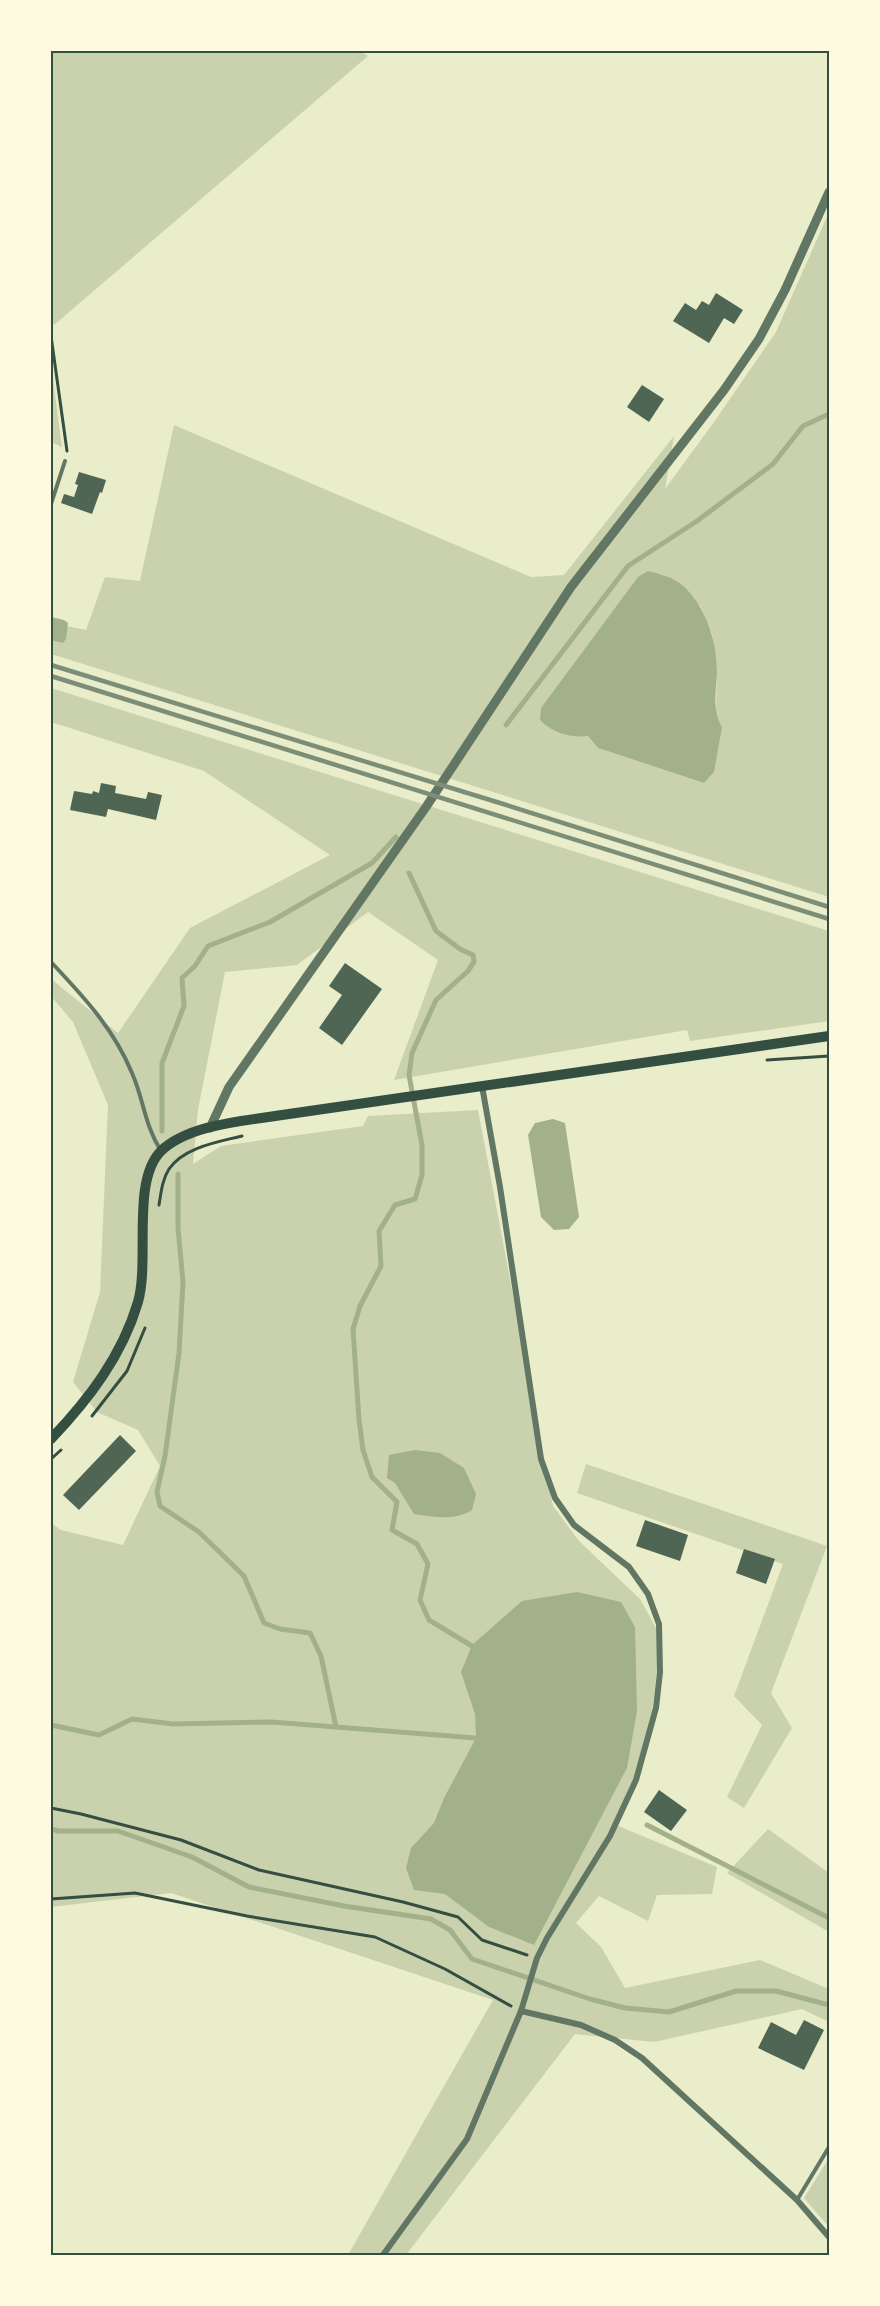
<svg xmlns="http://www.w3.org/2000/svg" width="880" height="2306" font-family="'IBM Plex Sans',sans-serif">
	<rect width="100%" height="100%" fill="#e9edc9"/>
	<g fill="#cad2ad" fill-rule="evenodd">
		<polygon points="51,51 360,51 368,56 54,325 51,315"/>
		<path d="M829,212V897L51,654V623L86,630L105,577L140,581L174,425L531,577L564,575L674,436L665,489L714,422L776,332ZM700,605L712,634L717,669L714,772L704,783L598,748L588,736L555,731L540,720Z"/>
		<polygon points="51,365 62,447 51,442"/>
		<polygon points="51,688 829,931 829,1021 690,1041 687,1030 394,1080 438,960 368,912 297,965 225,972 198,1110 193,1164 221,1146 363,1126 368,1116 478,1110 553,1506 579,1541 640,1599 656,1628 659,1652 650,1730 638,1769 616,1825 717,1867 712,1894 657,1895 648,1921 599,1896 576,1923 601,1947 625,1988 760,1960 829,1989 829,2022 802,2009 654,2042 575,2034 406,2255 348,2255 493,2000 171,1893 51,1907 51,1523 61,1530 123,1545 160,1466 138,1430 97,1412 73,1382 100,1292 108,1105 73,1022 51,996 51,979 118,1033 190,928 330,855 204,771 51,722"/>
		<polygon points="586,1464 827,1546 771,1693 792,1728 744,1808 727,1797 762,1725 734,1696 783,1564 577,1493"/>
		<polygon points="768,1829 829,1873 829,1932 727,1873"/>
		<polygon points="829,2158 829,2227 804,2198"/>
	</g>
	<g fill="#a3b18a">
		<path d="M648,571C659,574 673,577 682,585C706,606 717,641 717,673C716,692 712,710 722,727L714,772L704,783L598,748L588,736C571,738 552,733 540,720L541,708L638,577Z"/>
		<polygon points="51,617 64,620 68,623 66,639 63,643 51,640"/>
		<polygon points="553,1119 565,1123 579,1217 569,1229 554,1230 541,1217 528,1135 535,1123"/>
		<path d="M415,1450L440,1453L464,1468L476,1494L472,1510C454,1521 435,1517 414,1514L395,1483L387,1478L389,1455Z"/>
		<polygon points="577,1592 621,1602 635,1627 637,1711 627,1768 534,1945 489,1927 445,1894 414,1890 406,1868 411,1848 434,1823 444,1798 476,1738 475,1714 461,1672 472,1645 522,1601"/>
	</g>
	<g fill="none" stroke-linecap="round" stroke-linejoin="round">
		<g stroke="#a3b18a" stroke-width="5">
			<polyline points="506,725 628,566 697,521 773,464 803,426 829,414"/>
			<polyline points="409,873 436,931 460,949 473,955 474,962 468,971 436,1000 412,1053 409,1075 422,1145 422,1175 415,1199 395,1205 379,1231 381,1266 360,1306 353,1329 359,1420 363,1450 372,1477 397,1502 392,1530 417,1544 428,1564 420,1600 429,1620 477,1649"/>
			<polyline points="162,1131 162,1063 184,1006 182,978 195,966 208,946 270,922 372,863 396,837"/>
			<polyline points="178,1174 178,1228 183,1282 179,1353 165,1456 157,1492 160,1506 199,1532 244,1576 264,1623 280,1629 310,1633 321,1656 336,1727"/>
			<polyline points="51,1725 99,1735 132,1719 173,1724 272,1722 476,1738 480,1740"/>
			<polyline points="647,1825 829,1918"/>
			<polyline points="51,1829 59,1831 118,1831 192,1857 249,1887 344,1906 431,1919 450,1930 472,1959 590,1999 625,2008 669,2012 736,1991 776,1991 829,2005"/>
		</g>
	</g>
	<g fill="#4f6655">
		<polygon points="716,293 743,310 734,324 724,318 709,343 673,321 685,303 696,310 702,301 709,305"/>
		<polygon points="642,385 664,399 649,422 627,407"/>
		<polygon points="79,472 106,480 102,493 100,492 92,514 61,503 64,494 74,497 78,485 75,484"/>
		<polygon points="101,783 116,786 115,793 146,799 148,792 162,795 156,820 108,809 106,817 70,810 74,791 92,794 93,791 99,793"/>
		<polygon points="345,963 382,989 342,1045 319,1028 342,995 329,986"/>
		<polygon points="120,1435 136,1451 79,1510 63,1495"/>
		<polygon points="645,1520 688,1535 680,1561 636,1546"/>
		<polygon points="744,1549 775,1559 766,1584 736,1573"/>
		<polygon points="659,1790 687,1810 671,1831 644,1812"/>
		<polygon points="804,2020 824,2030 804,2070 758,2048 771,2022 796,2035"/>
	</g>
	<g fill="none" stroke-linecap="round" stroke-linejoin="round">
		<g stroke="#344e41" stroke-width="3">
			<polyline points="51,336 67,451"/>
			<polyline points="767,1060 829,1056"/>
			<path d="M159,1205C161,1193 162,1180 169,1169C184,1147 218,1142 242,1136"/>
			<polyline points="92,1416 127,1371 145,1328"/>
			<polyline points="51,1459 61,1450"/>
			<polyline points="51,1808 81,1814 181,1840 259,1870 403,1902 458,1917 482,1940 527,1955"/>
			<polyline points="51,1899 135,1893 247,1916 375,1937 445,1969 511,2006"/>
		</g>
		<g stroke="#617663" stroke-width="4">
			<polyline points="51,504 65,461"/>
			<path d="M51,962C83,996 114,1029 132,1073C144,1100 144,1124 161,1151"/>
			<polyline points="797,2200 829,2147"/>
		</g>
		<g stroke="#617663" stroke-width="6">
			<polyline points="521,2011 581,2025 615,2040 642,2058 797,2200 829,2237"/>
			<polyline points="383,2255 467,2139 521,2011 537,1958 547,1938 610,1836 636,1780 656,1708 660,1672 659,1624 648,1594 629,1567 574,1525 555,1498 541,1459 500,1187 482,1086"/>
		</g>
		<polyline stroke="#617663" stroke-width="9" points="210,1128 229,1087 426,807 571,587 724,390 759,339 785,290 829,192"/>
		<path stroke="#344e41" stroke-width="10" d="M51,1439C89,1399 122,1356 138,1302C150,1260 131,1181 161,1151C189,1124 246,1121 282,1115L829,1036"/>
		<g stroke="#7c8e77" stroke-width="4.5">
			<polyline points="51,665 500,803 829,907"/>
			<polyline points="51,676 829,919"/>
		</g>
	</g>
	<rect width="880" height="2306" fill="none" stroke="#fefae0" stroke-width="105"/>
	<rect x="52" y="52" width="776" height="2202" fill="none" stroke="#344e41" stroke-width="2"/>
</svg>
